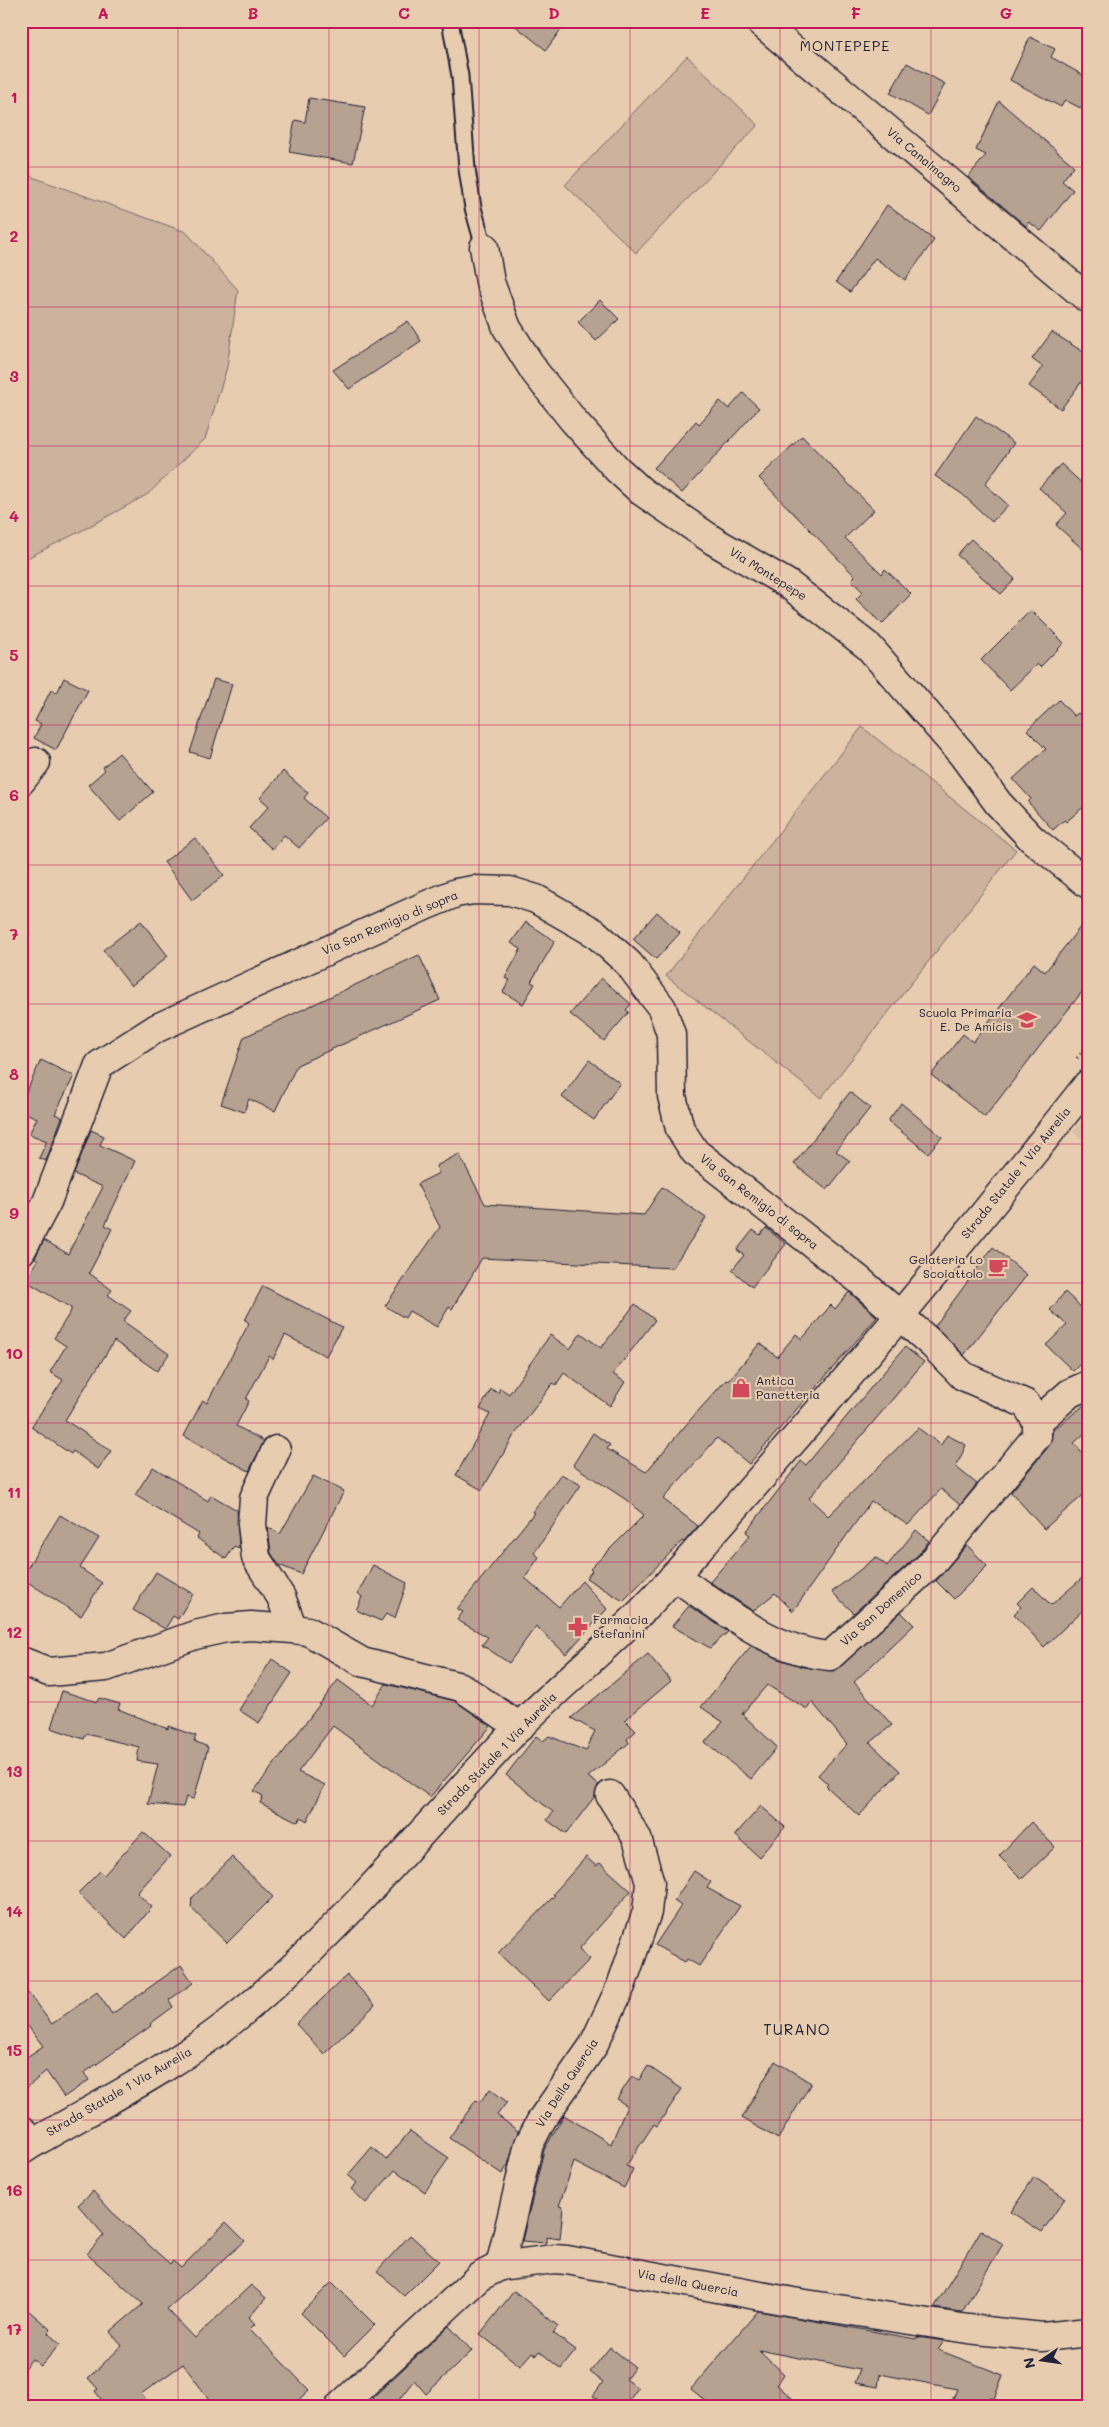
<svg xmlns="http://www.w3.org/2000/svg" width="1109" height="2427" font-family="Mali,sans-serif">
	<rect width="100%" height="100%" fill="#e8ccaf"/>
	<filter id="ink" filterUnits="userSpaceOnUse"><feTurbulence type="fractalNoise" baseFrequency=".02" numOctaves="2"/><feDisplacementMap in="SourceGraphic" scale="10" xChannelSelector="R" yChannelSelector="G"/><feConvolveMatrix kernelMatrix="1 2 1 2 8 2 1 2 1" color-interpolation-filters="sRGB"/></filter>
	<g filter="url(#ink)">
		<polygon fill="#d9bfa6" points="1088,1113 1088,1145 1073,1132"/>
		<g fill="#cbb39e" stroke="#766a6c">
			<polygon points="687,56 758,125 636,253 565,185"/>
			<polygon points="21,173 186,232 238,290 227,367 205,439 148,494 83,530 21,561"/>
			<polygon points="862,727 1016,850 821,1098 666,976"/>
		</g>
		<g fill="#b7a292" stroke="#22223b">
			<polygon points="509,21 567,21 546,50"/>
			<polygon points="1030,37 1055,49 1051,57 1088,78 1088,112 1065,100 1061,107 1010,80"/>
			<polygon points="907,63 945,84 928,115 890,93"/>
			<polygon points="309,98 365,107 353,163 289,152 295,120 305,122"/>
			<polygon points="999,101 1074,166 1062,181 1073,190 1041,231 1029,222 1026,226 968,177 986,155 976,150"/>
			<polygon points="887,205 934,240 905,280 875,258 850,292 836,282"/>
			<polygon points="600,300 619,319 596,341 578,322"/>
			<polygon points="408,321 421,341 349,389 333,370"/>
			<polygon points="1052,332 1088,355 1088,373 1061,409 1029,386 1043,367 1032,359"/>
			<polygon points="743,393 759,408 682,493 654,468 696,421 699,424 720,401 729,409"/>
			<polygon points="976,416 1014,443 985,484 1008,505 992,522 962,494 935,476"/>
			<polygon points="802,436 874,510 845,538 882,574 885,569 911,594 882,624 856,599 863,592 851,580 855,576 759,478"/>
			<polygon points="1061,464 1088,489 1088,554 1056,525 1067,513 1039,488"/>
			<polygon points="971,539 1015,579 1001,594 957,555"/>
			<polygon points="1031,610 1064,643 1040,667 1037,664 1010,690 981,660"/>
			<polygon points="64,678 88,690 56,750 34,738 41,724 35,721 51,690 57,693"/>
			<polygon points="214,679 232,684 210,758 190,752"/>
			<polygon points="1059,700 1074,716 1078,713 1088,723 1088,803 1066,822 1064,820 1053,830 1028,802 1031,799 1013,779 1046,749 1027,730"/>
			<polygon points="119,753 153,792 120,821 88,785 105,770 103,767"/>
			<polygon points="283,771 308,793 304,798 326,818 299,848 284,835 272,849 249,828 269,806 260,798"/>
			<polygon points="195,838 224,875 192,900 164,862"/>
			<polygon points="657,912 680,933 656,959 633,939"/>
			<polygon points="1088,917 1088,984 985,1117 931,1075 963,1034 973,1042 1034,963 1045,972"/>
			<polygon points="141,921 168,956 131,986 103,950"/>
			<polygon points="526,922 555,941 531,982 535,984 523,1004 503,992 510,980 505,978 521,949 511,943"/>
			<polygon points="419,955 440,1000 297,1065 275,1111 249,1099 244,1112 221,1104 244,1037"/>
			<polygon points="601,978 631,1004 626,1010 629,1012 604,1041 570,1014"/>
			<polygon points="41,1060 74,1076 55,1114 62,1117 46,1161 39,1158 47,1141 29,1134 37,1118 21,1111 21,1103"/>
			<polygon points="589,1060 620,1083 594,1120 562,1097"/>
			<polygon points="850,1092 870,1108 836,1151 850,1161 827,1190 794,1164"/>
			<polygon points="901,1103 942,1137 928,1153 888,1121"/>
			<polygon points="91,1130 104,1136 100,1145 135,1161 105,1225 112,1229 89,1273 112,1290 108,1295 131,1311 123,1321 169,1354 157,1371 114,1341 65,1420 111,1451 98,1469 73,1451 71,1454 31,1427 63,1380 50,1372 66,1346 54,1338 71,1311 71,1308 26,1281 38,1260 35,1258 44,1240 68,1254 103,1187 74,1174"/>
			<polygon points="459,1154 485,1204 644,1215 662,1187 706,1218 672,1268 482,1258 452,1309 449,1307 437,1327 409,1311 405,1318 385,1306 440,1227 417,1184 439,1173 436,1166"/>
			<polygon points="766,1228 786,1244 752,1287 732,1270 744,1255 737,1250 753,1230 760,1235"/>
			<polygon points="993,1247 1027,1275 964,1355 935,1326"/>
			<polygon points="263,1286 342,1327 326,1356 285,1335 273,1359 269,1356 246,1399 249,1401 236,1426 264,1441 249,1471 184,1436 203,1400 207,1403 249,1323 245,1320"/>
			<polygon points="849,1292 877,1317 749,1464 717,1438 663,1499 698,1526 684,1542 682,1541 623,1601 586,1578 592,1571 590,1569 644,1515 625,1499 573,1465 593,1433 610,1445 607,1449 646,1472 691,1419 726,1380 728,1381 760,1343 777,1357 796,1334 802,1339 831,1305 835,1309"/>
			<polygon points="1065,1292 1083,1309 1088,1305 1088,1356 1073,1371 1046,1345 1067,1325 1050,1310"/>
			<polygon points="635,1304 655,1320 613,1374 625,1382 610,1406 564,1373 556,1385 553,1383 513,1437 482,1490 456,1475 490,1414 480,1409 491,1389 498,1393 500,1388 509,1394 550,1335 570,1349 581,1333 601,1348"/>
			<polygon points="905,1347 924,1362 809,1498 828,1516 918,1428 941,1445 947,1435 966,1445 956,1467 977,1484 960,1505 941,1489 908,1525 871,1501 793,1611 775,1593 753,1611 710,1582 750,1535 746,1532 801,1461 806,1465"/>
			<polygon points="1088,1402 1088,1430 1074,1443 1088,1459 1088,1491 1044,1529 1011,1492 1049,1446 1053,1430"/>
			<polygon points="153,1467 208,1501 211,1495 237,1510 239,1548 234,1546 226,1559 197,1538 199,1534 135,1495"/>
			<polygon points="561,1474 581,1485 534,1553 539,1557 525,1578 559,1607 582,1581 607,1609 566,1654 536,1626 509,1663 482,1645 488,1637 457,1620 463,1612 457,1609 534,1513 532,1512"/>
			<polygon points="313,1476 344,1491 301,1574 279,1565 271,1553 268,1527 280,1534"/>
			<polygon points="60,1515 99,1538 80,1568 102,1583 81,1616 21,1578"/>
			<polygon points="916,1530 929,1541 919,1554 854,1613 832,1592 876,1557 887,1566"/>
			<polygon points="967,1545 987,1566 954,1599 936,1581"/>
			<polygon points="373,1565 407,1583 395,1618 386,1614 381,1621 356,1610 362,1597 358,1593"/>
			<polygon points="156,1572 193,1594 178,1619 173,1616 165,1629 133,1610"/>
			<polygon points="1088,1573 1088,1605 1044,1647 1014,1614 1021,1607 1017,1603 1033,1587 1051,1605"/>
			<polygon points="689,1606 720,1626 728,1632 710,1648 672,1626"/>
			<polygon points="901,1612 914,1625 854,1682 892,1725 870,1743 900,1771 859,1816 826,1786 828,1784 818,1775 847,1744 812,1702 807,1709 767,1685 742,1714 777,1747 751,1779 705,1742 723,1722 701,1707 751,1646 781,1660 804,1667 834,1671"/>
			<polygon points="648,1654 671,1681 625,1720 636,1731 627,1739 629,1743 588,1777 599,1785 595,1796 566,1834 547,1820 553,1812 506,1775 536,1736 543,1741 549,1736 586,1751 595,1731 571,1718"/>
			<polygon points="272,1659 292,1673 259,1723 239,1710"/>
			<polygon points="338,1680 372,1705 386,1684 455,1701 491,1726 430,1797 333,1726 298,1772 325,1785 307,1821 301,1817 298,1822 260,1803 263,1796 254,1791"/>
			<polygon points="62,1691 97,1702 99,1698 120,1704 118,1709 168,1729 168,1726 196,1736 194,1741 208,1747 194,1799 186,1797 183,1807 148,1804 158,1764 137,1761 139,1747 86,1734 84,1739 51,1728"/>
			<polygon points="761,1806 785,1827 759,1857 735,1835"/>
			<polygon points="1031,1822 1055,1847 1022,1879 999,1856"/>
			<polygon points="143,1832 170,1856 137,1893 152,1907 126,1939 78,1893 100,1871 104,1875"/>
			<polygon points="232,1857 273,1897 227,1943 191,1908 192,1898"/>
			<polygon points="586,1857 596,1866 600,1863 631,1891 579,1949 590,1959 549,2001 498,1953 555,1895 553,1894"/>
			<polygon points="694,1871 711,1882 707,1888 740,1906 699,1966 687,1959 685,1962 655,1945 681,1906 674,1901"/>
			<polygon points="181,1965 193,1983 169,2000 173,2007 150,2024 151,2026 84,2073 89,2080 64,2097 46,2071 21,2093 21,2061 43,2046 21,2017 21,1984 52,2024 97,1992 112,2014"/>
			<polygon points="347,1975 375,2005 324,2054 296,2024"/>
			<polygon points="775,2061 811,2083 778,2139 742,2118"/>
			<polygon points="648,2066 682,2089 657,2126 654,2124 626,2166 633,2169 624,2188 574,2162 559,2206 563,2207 560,2239 546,2237 546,2243 522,2241 544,2150 564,2115 611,2144 627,2106 617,2099 632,2076 639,2080"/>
			<polygon points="490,2089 507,2102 497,2115 518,2131 508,2165 502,2174 449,2138 476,2100 480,2102"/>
			<polygon points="410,2131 449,2158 425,2192 395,2170 366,2203 351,2189 357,2183 348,2175 372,2147 386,2160"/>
			<polygon points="1034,2177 1065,2198 1042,2232 1011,2212"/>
			<polygon points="93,2191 112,2212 170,2264 173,2261 181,2268 226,2222 245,2241 167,2309 195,2338 251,2285 266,2298 249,2317 255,2324 250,2329 309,2390 292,2406 214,2406 183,2364 141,2394 151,2406 106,2406 95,2391 98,2389 88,2378 122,2346 110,2332 143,2304 87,2254 104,2235 78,2205"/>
			<polygon points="981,2230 1003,2244 962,2312 934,2308"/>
			<polygon points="410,2235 439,2261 404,2296 377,2271"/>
			<polygon points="332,2282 375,2325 344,2356 301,2313"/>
			<polygon points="514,2291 558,2326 553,2333 576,2350 561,2369 539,2351 536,2355 532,2352 520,2366 480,2334"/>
			<polygon points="21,2304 51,2330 48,2333 60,2344 41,2366 32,2359 21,2372"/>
			<polygon points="758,2311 916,2339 917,2337 944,2341 938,2350 1003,2375 994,2399 989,2397 986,2406 950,2406 957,2389 880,2374 878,2387 855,2383 860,2370 759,2350 784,2374 777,2385 801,2406 712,2406 691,2389"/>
			<polygon points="449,2326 472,2351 426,2394 414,2380 394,2406 382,2406 372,2398"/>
			<polygon points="610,2347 635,2367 626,2379 638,2388 625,2406 605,2406 593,2396 603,2382 590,2372"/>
		</g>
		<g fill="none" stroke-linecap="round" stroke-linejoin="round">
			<defs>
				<polyline id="service" points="450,21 460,76 467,169 473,208 484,247"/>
				<g id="minor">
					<polyline points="759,21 1088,299"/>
					<polyline points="484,247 490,282 507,328 535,372 573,420 617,469 641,491 714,541 788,584 869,647 962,754 998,803 1032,839 1088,884"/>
					<polyline points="21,781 36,762"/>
					<polyline points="21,1251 47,1202 99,1065 157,1028 427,905 456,893 473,890 510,891 536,899 595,933 629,964 662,1008 671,1034 672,1096 680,1129 695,1152 858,1279 933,1345 963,1376 1026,1404 1037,1422"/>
					<polyline points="1037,1422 1070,1393 1088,1385"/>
					<polyline points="276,1450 254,1498 252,1524 256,1558 281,1597 293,1629"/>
					<path d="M674,1576C721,1607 771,1651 830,1656L930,1565L1037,1436V1422"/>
					<polyline points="21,1661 49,1672 106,1667 195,1635 226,1628 251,1626 293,1629 308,1631 362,1662 461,1687 520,1727"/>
					<polyline points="21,2129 35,2142"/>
					<polyline points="500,2266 529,2144 542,2119 593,2046 621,1986 647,1912 650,1883 637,1838 610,1795"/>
					<polyline points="340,2406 479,2277 500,2266 554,2259 567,2260 793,2302 968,2329 1043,2337 1088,2332"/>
				</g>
				<path id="primary" d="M21,2151L35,2142C102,2103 173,2068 234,2019C340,1933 424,1826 518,1728C564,1681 616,1641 660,1592C808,1427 951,1258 1088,1084"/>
			</defs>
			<use href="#service" stroke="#22223b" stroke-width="19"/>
			<use href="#minor" stroke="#22223b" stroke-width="31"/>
			<use href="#primary" stroke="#22223b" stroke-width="31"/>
			<polyline stroke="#22223b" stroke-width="3" stroke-dasharray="1 4" stroke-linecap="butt" points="1077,1058 1088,1045"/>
			<use href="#service" stroke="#e8ccaf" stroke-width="15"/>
			<use href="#minor" stroke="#e8ccaf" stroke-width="28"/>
			<use href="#primary" stroke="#e8ccaf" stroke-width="28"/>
		</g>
	</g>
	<path fill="none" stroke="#c2185b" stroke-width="1" stroke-opacity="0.55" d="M178,21V2406M329,21V2406M479,21V2406M630,21V2406M780,21V2406M931,21V2406M21,167H1088M21,307H1088M21,446H1088M21,586H1088M21,725H1088M21,865H1088M21,1004H1088M21,1144H1088M21,1283H1088M21,1423H1088M21,1562H1088M21,1702H1088M21,1841H1088M21,1981H1088M21,2120H1088M21,2260H1088"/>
	<defs>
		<symbol id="school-bare" viewBox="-9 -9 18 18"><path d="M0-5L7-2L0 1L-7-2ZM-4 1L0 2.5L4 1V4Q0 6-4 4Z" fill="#d1495b" stroke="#e8ccaf" stroke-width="2.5" paint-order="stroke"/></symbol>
		<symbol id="cafe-bare" viewBox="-9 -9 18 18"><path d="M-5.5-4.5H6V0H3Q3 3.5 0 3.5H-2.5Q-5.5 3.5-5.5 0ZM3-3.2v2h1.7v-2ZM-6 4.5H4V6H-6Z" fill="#d1495b" stroke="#e8ccaf" stroke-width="2.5" paint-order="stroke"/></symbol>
		<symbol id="shop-bare" viewBox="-9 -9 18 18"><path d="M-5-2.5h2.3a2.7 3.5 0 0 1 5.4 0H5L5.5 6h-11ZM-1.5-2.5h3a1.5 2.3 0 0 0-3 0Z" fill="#d1495b" stroke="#e8ccaf" stroke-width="2.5" paint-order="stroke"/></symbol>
		<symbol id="pharmacy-bare" viewBox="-9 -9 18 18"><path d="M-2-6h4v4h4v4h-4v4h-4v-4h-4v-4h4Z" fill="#d1495b" stroke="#e8ccaf" stroke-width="2.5" paint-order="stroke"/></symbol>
	</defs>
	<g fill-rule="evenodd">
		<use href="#school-bare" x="1013" y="1006" width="28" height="28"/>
		<use href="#cafe-bare" x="984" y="1253" width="28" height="28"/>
		<use href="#shop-bare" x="727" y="1374" width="28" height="28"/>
		<use href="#pharmacy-bare" x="564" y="1613" width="28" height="28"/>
	</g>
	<g text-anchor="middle" stroke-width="4" stroke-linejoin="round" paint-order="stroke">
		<g font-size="12" fill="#22223b" stroke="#e8ccaf">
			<text transform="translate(924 160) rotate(40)" y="4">Via Canalmagro</text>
			<text transform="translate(768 574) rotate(32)" y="4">Via Montepepe</text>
			<text transform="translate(390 923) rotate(-23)" y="4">Via San Remigio di sopra</text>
			<text transform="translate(1016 1173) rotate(-51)" y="4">Strada Statale 1 Via Aurelia</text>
			<text transform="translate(759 1202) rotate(38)" y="4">Via San Remigio di sopra</text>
			<text transform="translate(881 1609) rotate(-42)" y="4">Via San Domenico</text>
			<text transform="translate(497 1754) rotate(-46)" y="4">Strada Statale 1 Via Aurelia</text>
			<text transform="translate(567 2083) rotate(-57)" y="4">Via Della Quercia</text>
			<text transform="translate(119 2092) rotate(-30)" y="4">Strada Statale 1 Via Aurelia</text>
			<text transform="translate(688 2283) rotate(11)" y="4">Via della Quercia</text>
		</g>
		<g font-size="12" fill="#22223b" stroke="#e8ccaf" text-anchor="end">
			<text x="1012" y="1017">Scuola Primaria<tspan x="1012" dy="14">E. De Amicis</tspan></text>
			<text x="983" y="1264">Gelateria Lo<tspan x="983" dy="14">Scoiattolo</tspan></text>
			<text x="756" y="1385" text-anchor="start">Antica<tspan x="756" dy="14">Panetteria</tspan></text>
			<text x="593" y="1624" text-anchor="start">Farmacia<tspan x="593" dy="14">Stefanini</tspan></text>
		</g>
		<g font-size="14" letter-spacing="1" fill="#22223b" stroke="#e8ccaf">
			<text x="845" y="51">MONTEPEPE</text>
		</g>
		<g font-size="15" letter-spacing="1" fill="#22223b" stroke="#e8ccaf">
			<text x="797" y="2035">TURANO</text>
		</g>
	</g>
	<rect width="1109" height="2427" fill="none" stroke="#e8ccaf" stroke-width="55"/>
	<g transform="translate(1042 2360) rotate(257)" stroke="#e8ccaf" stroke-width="4" paint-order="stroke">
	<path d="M0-4L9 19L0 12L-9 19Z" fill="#22223b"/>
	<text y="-8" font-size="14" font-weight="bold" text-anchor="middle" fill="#22223b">N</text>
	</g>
	<rect x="28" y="28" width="1054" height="2372" fill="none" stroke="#c2185b" stroke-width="2"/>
	<g font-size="16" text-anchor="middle" font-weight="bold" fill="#c2185b">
		<text x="103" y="19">A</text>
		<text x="253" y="19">B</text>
		<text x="404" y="19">C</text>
		<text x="554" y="19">D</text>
		<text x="705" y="19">E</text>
		<text x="856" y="19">F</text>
		<text x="1006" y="19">G</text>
		<text x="14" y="103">1</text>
		<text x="14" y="242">2</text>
		<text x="14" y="382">3</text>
		<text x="14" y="522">4</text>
		<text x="14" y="661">5</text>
		<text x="14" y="801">6</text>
		<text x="14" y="940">7</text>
		<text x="14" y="1080">8</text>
		<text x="14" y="1219">9</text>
		<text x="14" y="1359">10</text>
		<text x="14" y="1498">11</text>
		<text x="14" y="1638">12</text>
		<text x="14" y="1777">13</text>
		<text x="14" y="1917">14</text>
		<text x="14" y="2056">15</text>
		<text x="14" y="2196">16</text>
		<text x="14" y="2335">17</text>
	</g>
</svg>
